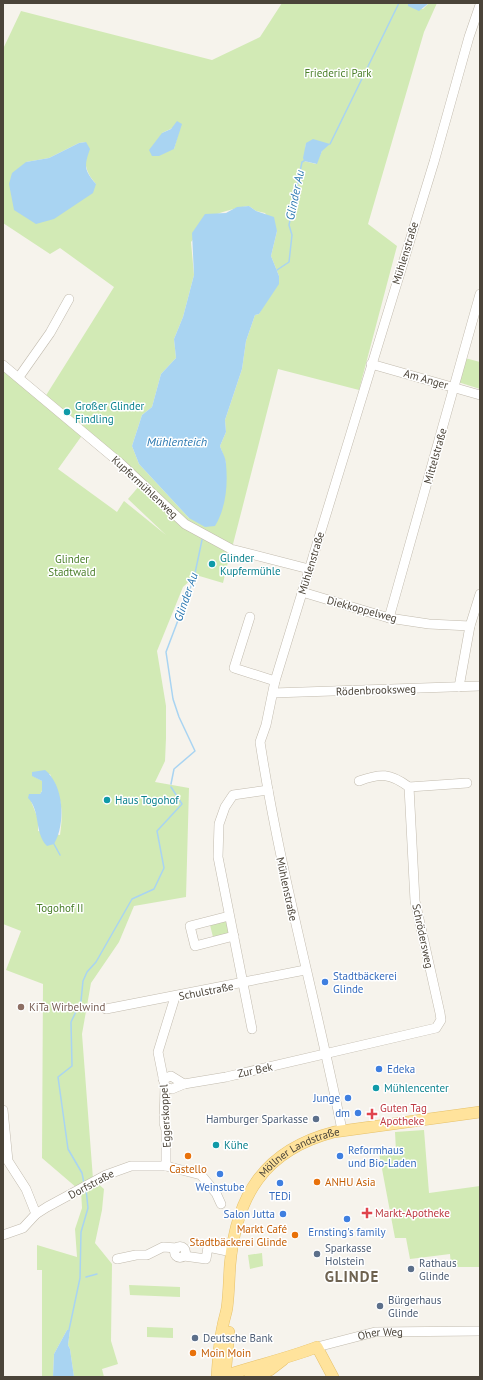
<svg xmlns="http://www.w3.org/2000/svg" width="483" height="1380" font-family="'PT Sans',sans-serif">
	<rect width="100%" height="100%" fill="#f6f3ec"/>
	<g fill="#d2eab5" fill-rule="evenodd">
		<path d="M282,3H408L409,6L423,9L429,3H437L424,32L368,224L397,246L359,390L278,369L232,548L185,522L45,397L114,287L60,248L50,254L3,223V49L21,11L212,60L260,37ZM181,124L174,149L162,133ZM86,142C85,161 83,169 96,184L26,162L49,158L79,143ZM306,143L322,151L316,164L304,161ZM249,206L256,211L265,213L277,231L271,256L279,276L259,314L255,315L246,341L242,369L225,420L226,432L220,446L226,463L189,518L139,464L132,446L142,415L152,407L161,374L176,358L174,339L183,317L194,275L191,242C199,233 206,222 215,215C218,213 243,206 249,206Z"/>
		<polygon points="465,358 480,362 480,389 458,382"/>
		<path d="M3,368L83,434L58,469L117,512L124,501L166,535L128,499L140,485L185,524L231,549L223,583L196,575L183,587L157,651L166,706V738L165,761L155,782L189,788L186,897L134,906L119,942L91,983L82,1034L93,1179L77,1188L42,1158L43,984L6,970L21,931L3,924ZM50,774C61,800 64,806 60,835L38,831V819L31,801L35,794H40C43,790 43,786 42,781L33,776Z"/>
		<polygon points="229,916 234,936 214,941 209,921"/>
		<polygon points="424,1130 429,1193 480,1186 480,1267 451,1267 450,1254 410,1259 406,1238 395,1238 379,1153 396,1151 395,1132"/>
		<polygon points="96,1182 104,1189 102,1210 95,1243 112,1264 111,1341 118,1364 102,1369 104,1377 74,1377 70,1349 68,1345 70,1330 67,1330 54,1354 53,1377 42,1377 42,1270 37,1270 37,1245 77,1257 75,1229 82,1208 81,1191"/>
		<polygon points="262,1253 263,1266 250,1269 248,1255"/>
		<polygon points="129,1285 180,1287 180,1297 130,1295"/>
		<polygon points="147,1327 173,1328 173,1338 147,1337"/>
	</g>
	<g fill="#a9d4f2">
		<polygon points="408,3 429,3 419,11 408,6"/>
		<polygon points="177,121 182,124 174,149 159,156 152,156 149,150 162,133 171,129"/>
		<polygon points="313,139 330,144 322,151 317,164 304,161 303,158 306,143"/>
		<path d="M86,142L90,149C84,166 84,170 96,184L93,193L54,219L36,224L14,210L9,184L12,173L26,162L49,158L79,143Z"/>
		<path d="M249,206L256,211L274,217L277,231L271,256L279,276V284L259,314L255,315L246,341L242,369L225,420L226,432L220,446C222,452 226,458 226,464C228,485 226,508 215,526L205,527L189,518L139,464L132,446L142,415L152,407L161,374L176,358L174,339L183,317L194,275L192,233L205,214L226,213L237,207Z"/>
		<path d="M45,770C64,785 66,824 54,844L47,846C34,833 41,811 28,798L29,794H40L42,791V781L32,776V772Z"/>
		<polygon points="67,1330 70,1330 68,1345 70,1349 74,1377 53,1377 54,1354"/>
	</g>
	<g fill="none" stroke-linecap="round" stroke-linejoin="round">
		<g stroke="#a9d4f2" stroke-width="1.5">
			<polyline points="330,144 399,3"/>
			<polyline points="277,270 289,262 292,235 289,225 302,162 304,161"/>
			<polyline points="171,784 174,769 195,751 179,717 173,699 166,652 194,578 202,540"/>
			<polyline points="54,844 60,855"/>
			<polyline points="84,1183 82,1173 68,1149 58,1077 72,1066 71,1022 81,1001 83,981 87,972 96,962 132,899 154,889 164,868 157,831 182,804 171,787"/>
			<polyline points="86,1277 97,1274"/>
			<polyline points="69,1330 80,1278 81,1232 88,1208 86,1189"/>
		</g>
		<defs>
			<g id="minor">
				<polyline points="371,364 480,395"/>
				<polyline points="3,365 120,463 185,524 231,549 309,569"/>
				<polyline points="19,377 50,333 69,299"/>
				<polyline points="302,592 389,618 429,624 470,626"/>
				<polyline points="250,617 234,668 275,681"/>
				<polyline points="389,618 480,294"/>
				<polyline points="459,687 470,626 480,594"/>
				<polyline points="273,693 480,686"/>
				<path d="M359,781C381,773 390,773 409,787"/>
				<polyline points="229,916 190,926 195,946 234,936"/>
				<polyline points="106,1009 305,970"/>
				<polyline points="252,1029 218,857 219,824 225,807 233,795 268,790"/>
				<polyline points="163,1079 171,1076 184,1084 226,1077 436,1028 441,1020 440,1013 415,901 409,787 467,783"/>
				<polyline points="165,1087 172,1089 184,1084"/>
				<polyline points="3,1110 8,1161 26,1189 36,1214"/>
				<path d="M342,1130C316,1000 280,873 260,742L266,725L275,681L434,162L469,37L480,5"/>
				<polyline points="166,1166 166,1130 164,1123 165,1087 158,1052 175,997"/>
				<polyline points="3,1235 23,1228 36,1214 47,1207 106,1175 131,1166 166,1166 201,1175 216,1193 221,1204"/>
				<circle cx="180" cy="1252" r="5.5"/>
				<polyline points="184,1256 206,1259 208,1247 232,1252"/>
				<polyline points="117,1259 136,1255 147,1255 163,1247 177,1248"/>
				<path id="s1" d="M317,1347L375,1332L480,1331"/>
			</g>
			<g id="major">
				<path id="s2" d="M217,1377C218,1360 219,1342 223,1325C224,1319 226,1314 227,1308C229,1293 229,1279 230,1265C236,1196 264,1150 334,1132L480,1112"/>
				<path d="M221,1377C253,1366 286,1359 317,1347L333,1377"/>
				<polyline points="225,1377 229,1332"/>
				<polyline points="250,1377 270,1370 283,1360"/>
			</g>
		</defs>
		<use href="#minor" stroke="#c2bbae" stroke-width="10"/>
		<use href="#major" stroke="#e6c16a" stroke-width="12"/>
		<use href="#minor" stroke="#fff" stroke-width="9"/>
		<use href="#major" stroke="#ffe39c" stroke-width="11"/>
	</g>
	<g fill="#0f9aa8" stroke="#fff" stroke-width="1.5">
		<circle cx="67" cy="412" r="4"/>
		<circle cx="212" cy="564" r="4"/>
		<circle cx="107" cy="800" r="4"/>
		<circle cx="376" cy="1088" r="4"/>
		<circle cx="216" cy="1145" r="4"/>
	</g>
	<g fill="#3f7fe0" stroke="#fff" stroke-width="1.5">
		<circle cx="325" cy="982" r="4"/>
		<circle cx="379" cy="1069" r="4"/>
		<circle cx="348" cy="1098" r="4"/>
		<circle cx="358" cy="1113" r="4"/>
		<circle cx="340" cy="1156" r="4"/>
		<circle cx="220" cy="1174" r="4"/>
		<circle cx="280" cy="1183" r="4"/>
		<circle cx="283" cy="1214" r="4"/>
		<circle cx="347" cy="1219" r="4"/>
	</g>
	<circle fill="#8d6e63" stroke="#fff" stroke-width="1.5" cx="21" cy="1007" r="4"/>
	<g fill="#e0444e" stroke="#fff" stroke-width="1.5">
		<path d="M370 1108h4v4h4v4h-4v4h-4v-4h-4v-4h4z"/>
		<path d="M365 1207h4v4h4v4h-4v4h-4v-4h-4v-4h4z"/>
	</g>
	<g fill="#5c6f8a" stroke="#fff" stroke-width="1.5">
		<circle cx="316" cy="1119" r="4"/>
		<circle cx="317" cy="1254" r="4"/>
		<circle cx="411" cy="1269" r="4"/>
		<circle cx="380" cy="1306" r="4"/>
		<circle cx="195" cy="1338" r="4"/>
	</g>
	<g fill="#e8710a" stroke="#fff" stroke-width="1.5">
		<circle cx="188" cy="1156" r="4"/>
		<circle cx="317" cy="1182" r="4"/>
		<circle cx="295" cy="1235" r="4"/>
		<circle cx="193" cy="1353" r="4"/>
	</g>
	<g text-anchor="middle" stroke-width="3" stroke-linejoin="round" paint-order="stroke">
		<g font-size="11" fill="#4a7f2a" stroke="#fff">
			<text x="338" y="77">Friederici Park</text>
			<text x="72" y="563">Glinder<tspan x="72" dy="13">Stadtwald</tspan></text>
			<text x="60" y="912">Togohof II</text>
		</g>
		<g font-size="11" fill="#4b4439" stroke="#fff">
			<text transform="translate(405 253) rotate(-73)" y="4">Mühlenstraße</text>
			<text transform="translate(426 379) rotate(16)" y="4">Am Anger</text>
			<text transform="translate(435 456) rotate(-74)" y="4">Mittelstraße</text>
			<text transform="translate(145 487) rotate(43)" y="4">Kupfermühlenweg</text>
			<text transform="translate(311 563) rotate(-73)" y="4">Mühlenstraße</text>
			<text transform="translate(362 609) rotate(15)" y="4">Diekkoppelweg</text>
			<text transform="translate(376 690) rotate(-2)" y="4">Rödenbrooksweg</text>
			<text transform="translate(287 889) rotate(78)" y="4">Mühlenstraße</text>
			<text transform="translate(423 936) rotate(78)" y="4">Schrödersweg</text>
			<text transform="translate(206 991) rotate(-11)" y="4">Schulstraße</text>
			<text transform="translate(255 1070) rotate(-12)" y="4">Zur Bek</text>
			<text transform="translate(165 1116) rotate(-93)" y="4">Eggerskoppel</text>
			<text dy="4" stroke="none"><textPath href="#s2" startOffset="255">Möllner Landstraße</textPath></text>
			<text transform="translate(91 1184) rotate(-28)" y="4">Dorfstraße</text>
			<text dy="4" stroke="none"><textPath href="#s1" startOffset="65">Oher Weg</textPath></text>
		</g>
		<g font-size="11" fill="#0d838f" stroke="#fff" text-anchor="start">
			<text x="75" y="410">Großer Glinder<tspan x="75" dy="13">Findling</tspan></text>
			<text x="220" y="562">Glinder<tspan x="220" dy="13">Kupfermühle</tspan></text>
			<text x="115" y="804">Haus Togohof</text>
			<text x="384" y="1092">Mühlencenter</text>
			<text x="224" y="1149">Kühe</text>
		</g>
		<g font-size="11" fill="#366cbe" stroke="#fff" text-anchor="start">
			<text x="333" y="980">Stadtbäckerei<tspan x="333" dy="13">Glinde</tspan></text>
			<text x="387" y="1073">Edeka</text>
			<text x="340" y="1102" text-anchor="end">Junge</text>
			<text x="350" y="1117" text-anchor="end">dm</text>
			<text x="348" y="1154">Reformhaus<tspan x="348" dy="13">und Bio-Laden</tspan></text>
			<text x="220" y="1191" text-anchor="middle">Weinstube</text>
			<text x="280" y="1200" text-anchor="middle">TEDi</text>
			<text x="275" y="1218" text-anchor="end">Salon Jutta</text>
			<text x="347" y="1236" text-anchor="middle">Ernsting's family</text>
		</g>
		<g font-size="11" fill="#785e54" stroke="#fff" text-anchor="start">
			<text x="29" y="1011">KiTa Wirbelwind</text>
		</g>
		<g font-size="11" fill="#be3a42" stroke="#fff" text-anchor="start">
			<text x="380" y="1112">Guten Tag<tspan x="380" dy="13">Apotheke</tspan></text>
			<text x="375" y="1217">Markt-Apotheke</text>
		</g>
		<g font-size="11" fill="#4e5e75" stroke="#fff" text-anchor="start">
			<text x="308" y="1123" text-anchor="end">Hamburger Sparkasse</text>
			<text x="325" y="1252">Sparkasse<tspan x="325" dy="13">Holstein</tspan></text>
			<text x="419" y="1267">Rathaus<tspan x="419" dy="13">Glinde</tspan></text>
			<text x="388" y="1304">Bürgerhaus<tspan x="388" dy="13">Glinde</tspan></text>
			<text x="203" y="1342">Deutsche Bank</text>
		</g>
		<g font-size="11" fill="#c56008" stroke="#fff" text-anchor="start">
			<text x="188" y="1173" text-anchor="middle">Castello</text>
			<text x="325" y="1186">ANHU Asia</text>
			<text x="287" y="1233" text-anchor="end">Markt Café<tspan x="287" dy="13">Stadtbäckerei Glinde</tspan></text>
			<text x="201" y="1357">Moin Moin</text>
		</g>
		<g font-size="12" font-style="italic" fill="#2e7ab2" stroke="#fff">
			<text transform="translate(295 195) rotate(-78)" y="4">Glinder Au</text>
			<text x="177" y="446">Mühlenteich</text>
			<text transform="translate(186 597) rotate(-71)" y="4">Glinder Au</text>
		</g>
		<g font-size="15" font-weight="bold" letter-spacing="1" fill="#6e6250" stroke="#fff">
			<text x="352" y="1282">GLINDE</text>
		</g>
	</g>
	<rect width="483" height="1380" fill="none" stroke="#4b4439" stroke-width="8"/>
</svg>
